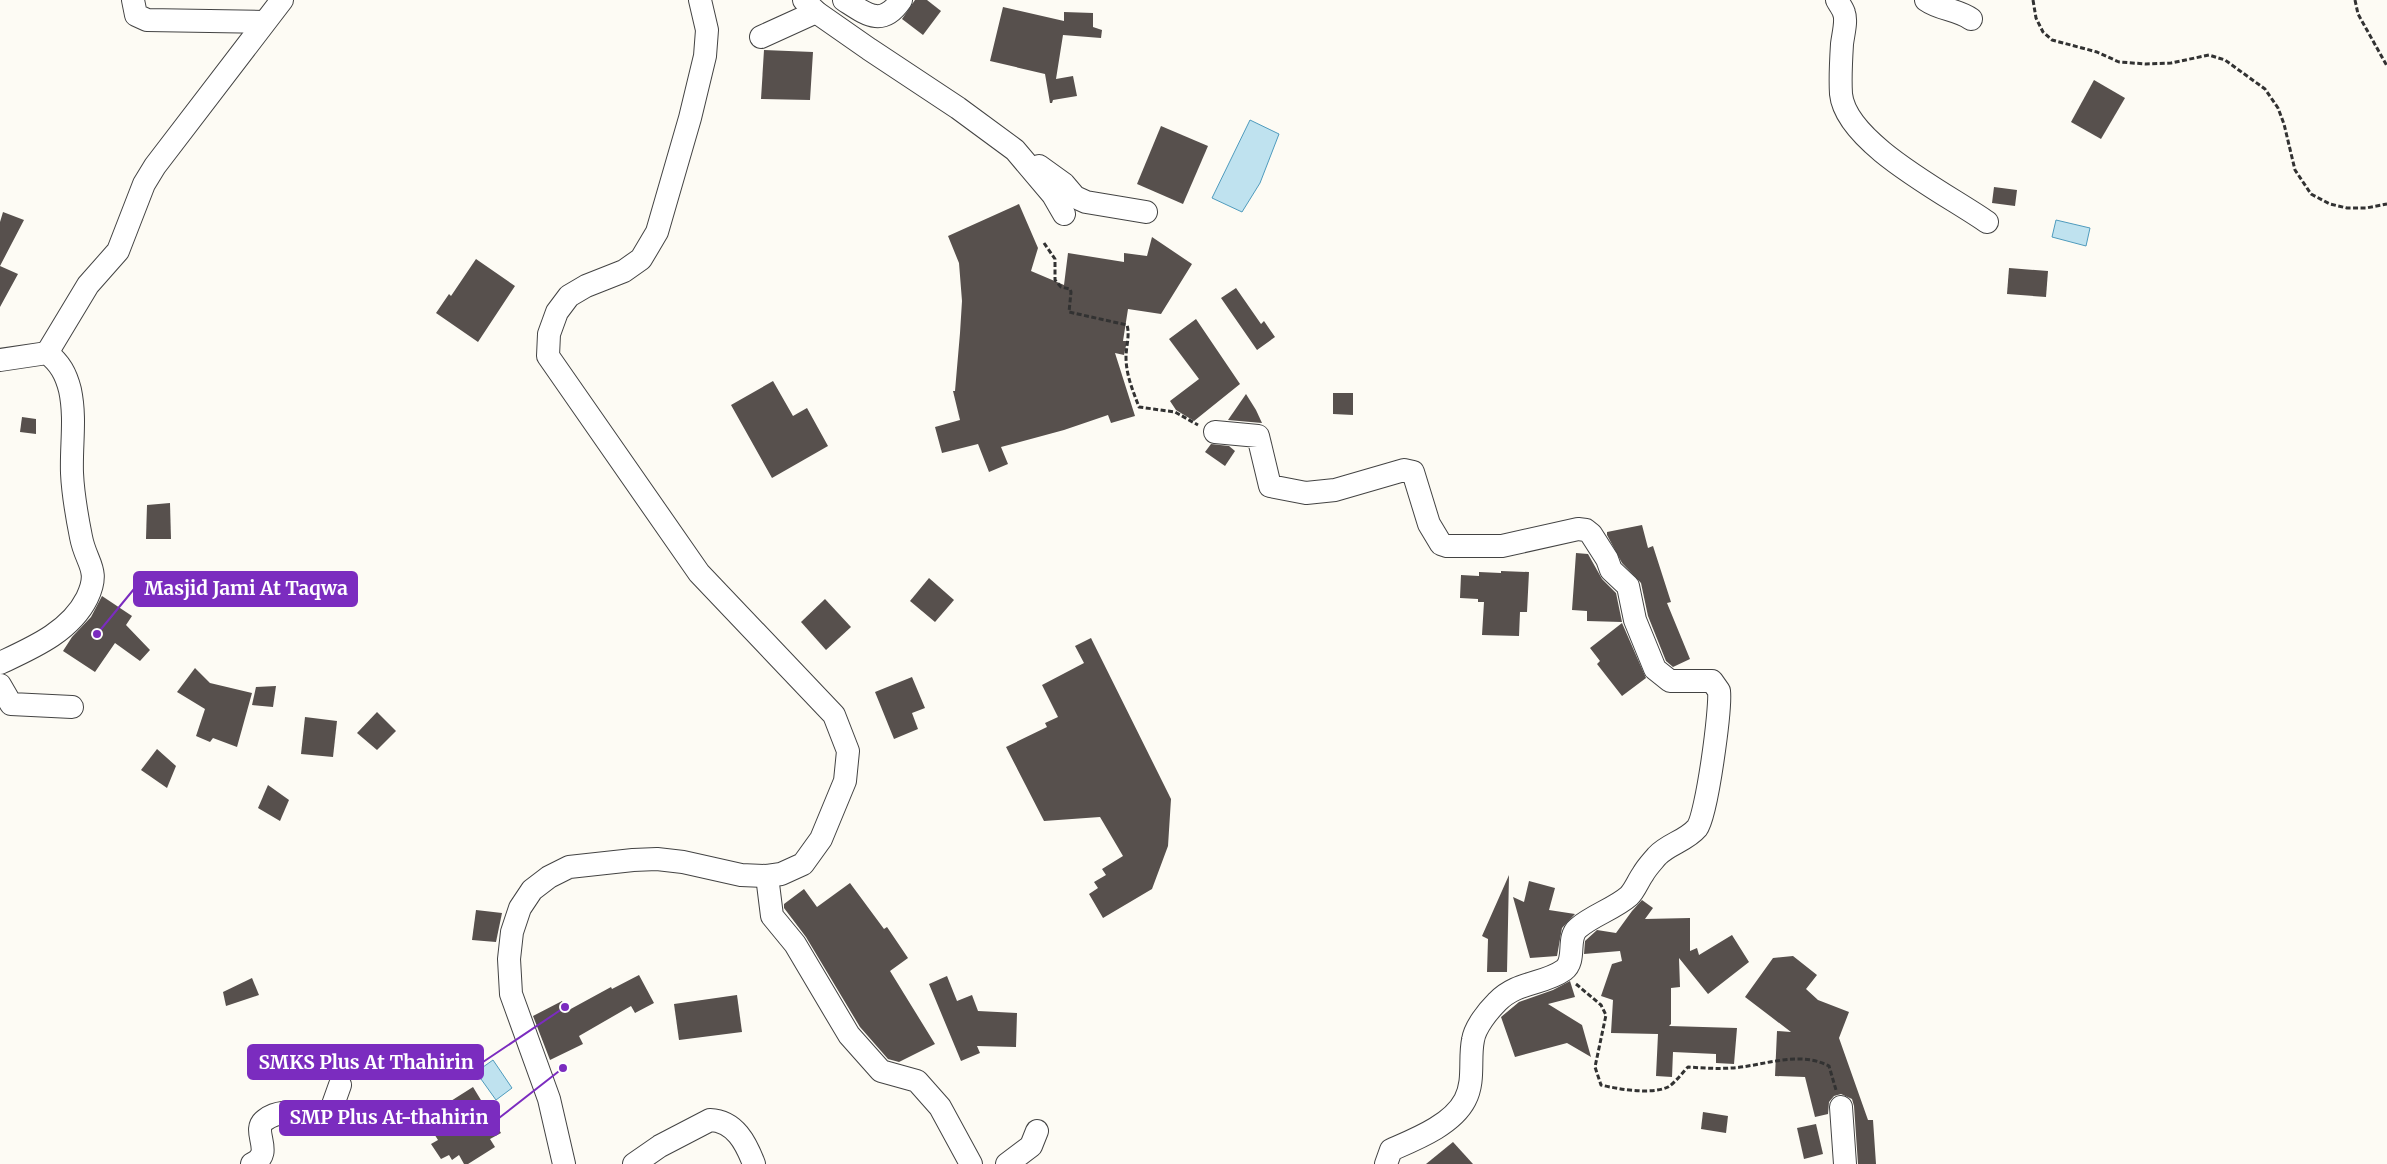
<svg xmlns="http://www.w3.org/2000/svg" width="2387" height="1164" font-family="Merriweather,serif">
	<rect width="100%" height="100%" fill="#fdfbf4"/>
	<g fill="#bfe2ef" stroke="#4f9bbd">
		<polygon points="1250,120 1279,134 1260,183 1242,212 1212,198"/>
		<polygon points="2056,220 2090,228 2086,246 2052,237"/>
		<polygon points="493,1060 512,1088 496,1100 476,1072"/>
	</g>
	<g fill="#57504d">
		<polygon points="915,0 927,0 941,11 923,35 902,19"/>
		<polygon points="1003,7 1064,21 1064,12 1093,13 1093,27 1102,30 1101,38 1063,35 1056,79 1073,76 1077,96 1053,100 1052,103 1050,103 1045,74 990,61"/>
		<polygon points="764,50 813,52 810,100 761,99"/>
		<polygon points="2094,80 2125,98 2101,139 2071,122"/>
		<polygon points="1161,126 1208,146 1183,204 1137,184"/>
		<polygon points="1994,187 2017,190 2015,206 1992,203"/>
		<polygon points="1019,204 1038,248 1031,271 1064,285 1068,253 1124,262 1124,253 1147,256 1152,237 1192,264 1161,314 1128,309 1123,341 1127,341 1124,355 1115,353 1135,416 1111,423 1108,415 1064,430 1001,447 1008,464 989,472 978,444 942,453 935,427 960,420 953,391 955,391 960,333 962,301 959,263 948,236"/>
		<polygon points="3,212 24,220 0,266 18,274 0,307 0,222"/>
		<polygon points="476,259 515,286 478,342 436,313 449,294 451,296"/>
		<polygon points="2009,268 2048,271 2046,297 2007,294"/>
		<polygon points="1236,288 1261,324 1264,321 1275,337 1257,350 1221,298"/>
		<polygon points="1196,319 1240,384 1194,421 1176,410 1170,401 1199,379 1169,339"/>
		<polygon points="773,381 793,416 807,408 828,446 772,478 731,405"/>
		<polygon points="1333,393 1353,393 1353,415 1333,414"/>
		<polygon points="1246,394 1256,410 1262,423 1228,420"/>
		<polygon points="22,417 36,419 36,434 20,432"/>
		<polygon points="1211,444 1229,446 1235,451 1225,466 1205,452"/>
		<polygon points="170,503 171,539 146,539 147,505"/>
		<polygon points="1642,525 1648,548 1653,546 1671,602 1667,603 1690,659 1673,667 1666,661 1648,616 1641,583 1622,563 1607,535 1607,532"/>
		<polygon points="1576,553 1588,554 1602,579 1616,593 1622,622 1587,621 1587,611 1572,610"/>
		<polygon points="1501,571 1529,572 1527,612 1520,612 1519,636 1482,635 1484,602 1478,602 1478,599 1460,598 1461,575 1479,576 1479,572 1501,573"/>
		<polygon points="929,578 954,600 935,622 910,601"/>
		<polygon points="102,596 132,616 126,625 150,650 140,661 115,643 95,672 63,651 72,637 91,617"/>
		<polygon points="825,599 851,627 826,650 801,622"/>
		<polygon points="1622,623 1646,678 1622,696 1597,664 1600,661 1590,648"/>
		<polygon points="1091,638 1171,799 1168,846 1152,889 1103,918 1089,894 1098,888 1094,882 1106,875 1102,869 1123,856 1100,817 1044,821 1006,747 1047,727 1045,723 1058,717 1042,685 1084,663 1075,646"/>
		<polygon points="195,668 210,683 252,693 237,747 213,738 210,742 196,736 205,709 177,692"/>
		<polygon points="912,677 925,708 912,713 918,729 894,739 875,692"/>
		<polygon points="276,686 273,707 252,705 256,687"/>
		<polygon points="377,712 396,731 377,750 357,733"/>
		<polygon points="305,717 337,721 333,757 301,754"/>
		<polygon points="157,749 176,766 167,788 141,770"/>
		<polygon points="268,785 289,800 280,821 258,808"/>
		<polygon points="1509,875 1507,972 1487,972 1488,939 1482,936"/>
		<polygon points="1529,881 1555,888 1549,910 1575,914 1562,928 1557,956 1530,958 1513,897 1524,902"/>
		<polygon points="850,883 884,929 887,927 908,958 890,971 935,1044 899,1062 888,1059 860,1027 806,937 784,908 784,904 804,889 817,907"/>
		<polygon points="1642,900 1653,908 1645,919 1690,918 1690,951 1697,948 1699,955 1732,935 1749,962 1708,994 1679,958 1680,987 1671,988 1671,1024 1669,1026 1737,1028 1734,1064 1716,1063 1716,1054 1673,1052 1672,1077 1656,1076 1658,1034 1611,1033 1613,1000 1601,996 1612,964 1622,961 1620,951 1584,954 1585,941 1597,930 1616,933 1632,911"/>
		<polygon points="476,910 502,913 496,942 472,940"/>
		<polygon points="1793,956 1817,975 1806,989 1818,1000 1849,1012 1839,1038 1868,1120 1873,1120 1876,1164 1858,1164 1854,1106 1852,1099 1841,1094 1834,1096 1829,1102 1828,1114 1815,1117 1805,1077 1775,1076 1777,1031 1791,1032 1745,997 1773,958"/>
		<polygon points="639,975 654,1003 635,1013 631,1006 579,1036 583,1044 550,1060 533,1016 562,1001 567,1011 611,987 612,989"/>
		<polygon points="947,976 957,1001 972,995 978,1011 1017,1013 1016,1047 977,1046 980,1053 961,1061 929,984"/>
		<polygon points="252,978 259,995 226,1006 223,992"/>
		<polygon points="1570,981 1575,997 1548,1004 1582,1025 1591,1057 1567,1043 1515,1057 1501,1017 1519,1002 1553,990"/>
		<polygon points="737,995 742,1032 679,1040 674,1004"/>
		<polygon points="473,1087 501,1133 490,1139 495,1147 468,1164 464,1164 459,1155 452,1160 449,1155 441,1159 431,1144 438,1140 424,1118"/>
		<polygon points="1703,1112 1728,1116 1726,1133 1701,1129"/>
		<polygon points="1816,1124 1823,1154 1804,1159 1797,1128"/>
		<polygon points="1453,1142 1473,1164 1426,1164"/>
	</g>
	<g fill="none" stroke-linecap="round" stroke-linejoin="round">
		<defs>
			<g id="minor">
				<polyline points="133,0 136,15 147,20 264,22"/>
				<polyline points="804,0 816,12 869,49 958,108 1015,150 1053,195 1064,214"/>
				<path d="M844,0C866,14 882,28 901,0"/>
				<path d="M1837,0C1839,4 1843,9 1844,13C1847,21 1843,35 1842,44C1841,60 1840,78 1841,94C1846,144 1949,195 1987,222"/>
				<path d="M1926,0C1940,10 1957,9 1971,19"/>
				<polyline points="761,37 816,12"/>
				<polyline points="1039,166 1064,184 1075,197 1086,202 1146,212"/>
				<polyline points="47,353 88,285 118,251 144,184 155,166 282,0"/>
				<path d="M0,360L47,353C60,363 66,374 70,390C76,418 71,445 72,473C73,494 77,517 81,537C86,564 101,569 87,598C70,632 32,648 0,663"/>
				<path d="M1215,432L1258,436L1270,486L1306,493L1335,490L1404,470L1413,472L1429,524L1441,544L1447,546H1502L1578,529L1586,530L1591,534L1607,559L1611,570L1628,586L1635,620L1655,669L1670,681H1712L1719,691C1721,708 1707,815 1697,828C1686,841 1668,844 1657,856C1652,862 1647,867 1643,874C1638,881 1635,890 1629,896C1614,909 1593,915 1578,928C1566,938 1577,960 1564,970C1543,985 1517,981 1497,1002C1488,1011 1475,1027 1473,1040C1469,1059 1475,1081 1465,1100C1452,1125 1416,1139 1391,1150L1386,1164"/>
				<polyline points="0,685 11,704 72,707"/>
				<polyline points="767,876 772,916 795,944 849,1035 881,1071 917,1081 940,1107 971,1164"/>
				<polyline points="1841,1107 1845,1164"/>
				<path d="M252,1164C276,1153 250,1131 265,1120C285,1105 308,1118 330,1113L340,1085"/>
				<polyline points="564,1164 549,1099 511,994 509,959 512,932 520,908 532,890 549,877 569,867 633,860 657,859 683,862 741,875 767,876 781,874 803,864 821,839 845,781 848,751 834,715 699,573 548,356 549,334 557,312 569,296 586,286 624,271 641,259 657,232 690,118 705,56 707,30 700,0"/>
				<path d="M634,1164L660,1146L710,1120C735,1121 746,1143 754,1164"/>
				<polyline points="1007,1164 1031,1146 1037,1131"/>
			</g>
		</defs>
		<use href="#minor" stroke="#434343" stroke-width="24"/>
		<g stroke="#323232" stroke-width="3" stroke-dasharray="5 2.5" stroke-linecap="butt">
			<polyline points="2033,0 2036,18 2043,32 2052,40 2097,52 2119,62 2146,64 2171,63 2209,55 2225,60 2265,89 2278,108 2284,124 2295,170 2311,194 2330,204 2347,208 2366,208 2387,204"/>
			<polyline points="2355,0 2358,14 2387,66"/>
			<path d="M1044,243L1055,259V280L1061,287L1070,289L1071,292L1069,312L1127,325C1130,335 1126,347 1126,357C1126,375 1133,391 1139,407L1175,412L1198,425"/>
			<path d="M1576,984L1601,1005L1606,1015L1595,1067L1601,1085C1618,1089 1651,1095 1668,1087C1675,1083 1682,1073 1688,1067C1702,1068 1717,1069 1732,1068C1763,1066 1799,1050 1829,1066L1836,1090"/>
		</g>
		<use href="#minor" stroke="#fff" stroke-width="22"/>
	</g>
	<path fill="none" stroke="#7b2cbf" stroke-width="2" d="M97 634L134 589M565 1007L483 1062M563 1068L499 1118"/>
	<g fill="#7b2cbf" stroke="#fff" stroke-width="2">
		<circle cx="97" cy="634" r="5"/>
		<circle cx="565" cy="1007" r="5"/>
		<circle cx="563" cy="1068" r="5"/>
	</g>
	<g fill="#7b2cbf" stroke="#7b2cbf" stroke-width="2">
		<rect x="134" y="572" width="223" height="34" rx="5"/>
		<rect x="248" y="1045" width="235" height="34" rx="5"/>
		<rect x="280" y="1101" width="219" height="34" rx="5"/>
	</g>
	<g font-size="19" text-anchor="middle" font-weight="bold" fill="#fff">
		<text x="246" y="595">Masjid Jami At Taqwa</text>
		<text x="366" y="1069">SMKS Plus At Thahirin</text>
		<text x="389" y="1124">SMP Plus At-thahirin</text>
	</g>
</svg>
